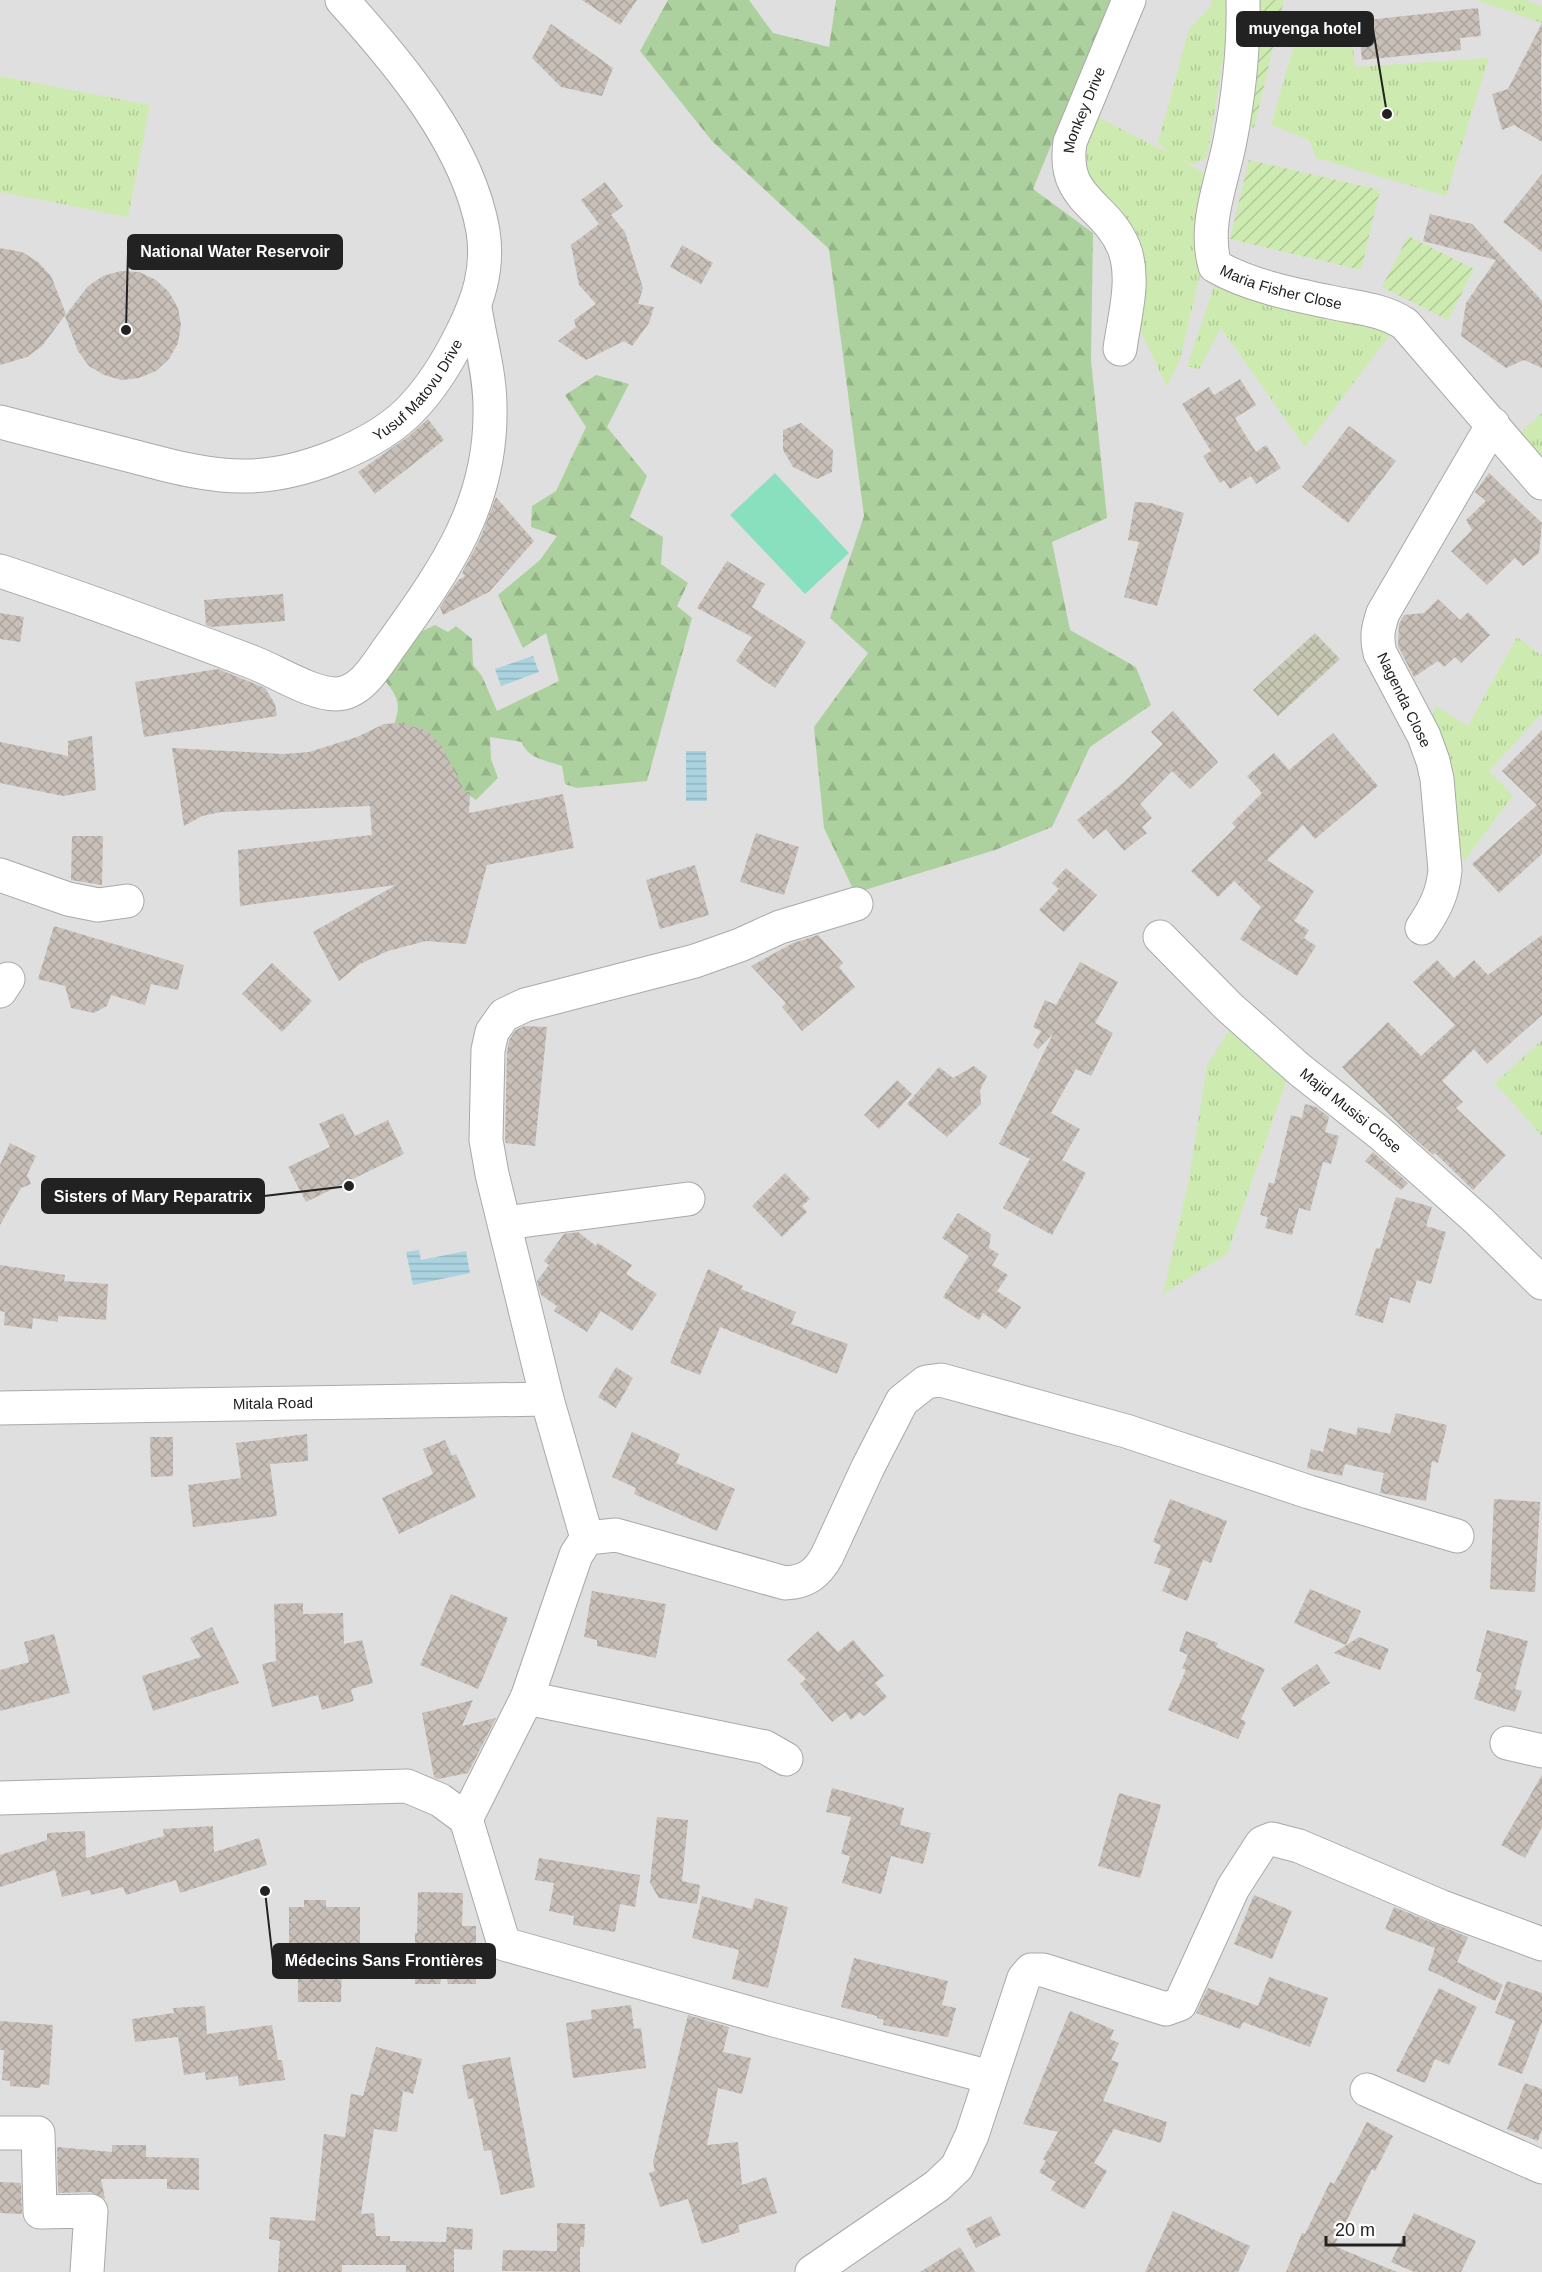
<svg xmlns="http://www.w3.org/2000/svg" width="1542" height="2272" font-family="Helvetica,sans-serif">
	<defs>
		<pattern id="construction-cross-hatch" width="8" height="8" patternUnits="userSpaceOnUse" patternTransform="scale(1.5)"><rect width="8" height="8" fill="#c7c7b4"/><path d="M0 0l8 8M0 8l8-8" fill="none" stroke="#abab9a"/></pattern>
		<pattern id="grass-tufts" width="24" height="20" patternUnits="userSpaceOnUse" patternTransform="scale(1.5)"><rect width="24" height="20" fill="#cdebb0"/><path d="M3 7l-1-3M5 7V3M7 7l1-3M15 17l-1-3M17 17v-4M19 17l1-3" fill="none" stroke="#b0c997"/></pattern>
		<pattern id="forest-firs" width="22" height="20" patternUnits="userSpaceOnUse" patternTransform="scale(1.5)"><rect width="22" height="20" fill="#add19e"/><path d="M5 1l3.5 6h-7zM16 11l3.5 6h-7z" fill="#95b388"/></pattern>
		<pattern id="garden-furrows" width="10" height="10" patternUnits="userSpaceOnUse" patternTransform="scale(1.5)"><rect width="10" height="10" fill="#cdebb0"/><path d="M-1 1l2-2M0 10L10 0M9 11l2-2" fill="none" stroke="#b0c997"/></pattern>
		<pattern id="water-rules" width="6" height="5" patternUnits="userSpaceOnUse" patternTransform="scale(1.5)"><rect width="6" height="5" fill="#aad3df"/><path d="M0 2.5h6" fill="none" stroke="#92b5bf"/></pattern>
		<pattern id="building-cross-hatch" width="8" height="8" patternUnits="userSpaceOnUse" patternTransform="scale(1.5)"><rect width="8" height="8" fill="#c7bfb8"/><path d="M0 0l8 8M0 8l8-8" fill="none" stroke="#aba49e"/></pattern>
	</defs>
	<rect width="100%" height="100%" fill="#f2efe9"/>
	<rect fill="#e0dfdf" x="0" y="0" width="1542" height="2272"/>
	<polygon fill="url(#construction-cross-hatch)" points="1315,633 1340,659 1278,716 1253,690"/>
	<g fill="url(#grass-tufts)">
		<polygon points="1211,0 1233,0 1207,157 1195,164 1184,162 1203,172 1202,266 1180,359 1167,387 1137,324 1079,166 1090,113 1168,153 1158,142 1189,29 1211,6"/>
		<polygon points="1477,0 1525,0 1542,6 1542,23"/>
		<polygon points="1298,30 1352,34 1355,67 1489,58 1446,196 1316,158 1309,140 1271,125"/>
		<polygon points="0,76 150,105 128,217 0,192"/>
		<polygon points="1215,284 1396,327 1305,447 1221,328 1199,369 1187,366"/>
		<polygon points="1542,413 1542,458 1520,433"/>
		<polygon points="1517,637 1542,656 1542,713 1489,771 1513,796 1465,860 1453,851 1429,727 1436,706 1468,726"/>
		<polygon points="1229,1031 1289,1073 1227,1254 1163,1294 1189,1179 1207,1065"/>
		<polygon points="1542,1040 1542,1136 1495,1083"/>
	</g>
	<g fill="url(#forest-firs)">
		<polygon points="668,0 749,0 773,33 829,47 836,0 1111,0 1033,189 1093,233 1091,360 1107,518 1052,542 1070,630 1136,667 1151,705 1090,747 1052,827 995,850 855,893 824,828 814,727 868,653 830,618 864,516 829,249 712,141 640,51"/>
		<path d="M596,375L629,384L607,427L647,476L630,517L663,537L661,564L688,583L677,606L692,618L647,781L577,788L565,784L562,766C548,761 526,758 522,742L490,737L491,759L498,778L476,800L435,772L390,737C400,707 403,704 384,679L414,635L435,625L448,632L456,626L472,639L473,665L482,676L497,711L559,681L546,633L523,648L498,595L540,560L557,536L531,527L532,506L556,491L586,427L565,395Z"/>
	</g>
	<g fill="url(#garden-furrows)">
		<polygon points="1260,0 1284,0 1254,128 1240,123"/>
		<polygon points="1249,160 1380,190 1361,270 1230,239"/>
		<polygon points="1408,236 1474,269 1448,320 1382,287"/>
	</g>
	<polygon fill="#88e0be" points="775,473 849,553 805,594 730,515"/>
	<g fill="url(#water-rules)">
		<polygon points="533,656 539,672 501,686 495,669"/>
		<polygon points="686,751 706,751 707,801 686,801"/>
		<polygon points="419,1250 421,1260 466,1251 470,1273 413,1285 406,1252"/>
	</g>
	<g fill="url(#building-cross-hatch)">
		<polygon points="582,0 637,0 620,25"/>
		<polygon points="1478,8 1481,36 1460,38 1461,50 1362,60 1358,21"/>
		<polygon points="1542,23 1541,69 1542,142 1514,125 1502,130 1492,94 1508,89"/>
		<polygon points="551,24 613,68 602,96 561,87 532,58"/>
		<polygon points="1542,174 1542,252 1503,222"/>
		<polygon points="605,182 623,206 611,215 625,232 643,288 638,304 654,307 649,323 632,346 624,341 586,360 558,341 576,327 574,320 596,304 579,285 571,245 599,224 581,200"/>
		<polygon points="1430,214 1472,224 1542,301 1542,368 1524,360 1506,368 1461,336 1466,303 1496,260 1423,241"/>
		<polygon points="682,245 713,263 701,284 670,267"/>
		<polygon points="0,248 22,252 38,262 51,276 66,314 42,346 27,357 0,365"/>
		<polygon points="121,271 139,272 156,280 169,292 178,308 181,325 178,343 169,359 156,371 139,378 121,380 104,375 89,366 78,351 65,316 88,286 103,276"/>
		<polygon points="1240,379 1256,405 1235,418 1256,452 1266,445 1281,468 1256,484 1251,476 1230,489 1224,480 1220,483 1203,456 1211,451 1182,404 1209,387 1214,395"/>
		<polygon points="428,419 444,440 375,494 358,472 409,436"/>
		<polygon points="801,423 833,450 832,472 817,479 793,467 783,450 783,430"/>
		<polygon points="1349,426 1396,461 1348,523 1302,487"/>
		<polygon points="1489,473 1542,523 1539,553 1523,566 1515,558 1487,585 1451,551 1472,530 1466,520 1486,501 1475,492"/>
		<polygon points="496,497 534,541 489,592 443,615 440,607 458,580 465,576 462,573 480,539"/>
		<polygon points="1135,502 1151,503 1184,513 1157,606 1124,597 1139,542 1128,540"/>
		<polygon points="727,561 765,584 752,607 806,642 775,688 736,661 752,637 697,608"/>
		<polygon points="283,594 285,621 211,627 206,625 204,600"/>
		<polygon points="1438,599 1460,620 1468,612 1490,635 1461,663 1455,657 1444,667 1438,661 1414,677 1398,646 1399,624 1404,615 1424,613"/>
		<polygon points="0,613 24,617 20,642 0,639"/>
		<polygon points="218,669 265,688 275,704 277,716 144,737 135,682"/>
		<polygon points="1173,711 1218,762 1190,789 1172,771 1140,804 1152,818 1142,827 1147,833 1124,851 1106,829 1093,839 1077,820 1123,783 1163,744 1151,732"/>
		<polygon points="400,723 426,730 441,745 465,792 470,792 469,813 563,794 574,848 487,865 466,944 426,941 388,951 360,964 339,981 313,932 396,885 240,906 238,850 372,835 370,806 221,812 202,816 184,826 172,748 284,754 309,752 357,737 384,724"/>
		<polygon points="1542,730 1542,854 1499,893 1472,864 1537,805 1502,771"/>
		<polygon points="1333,733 1378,786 1315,839 1303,825 1267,860 1314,891 1294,921 1309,930 1304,938 1316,946 1297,976 1240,939 1261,907 1234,881 1218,897 1191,871 1236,827 1232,823 1262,793 1247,776 1274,753 1289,770"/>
		<polygon points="92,736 96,790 63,796 0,783 0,742 68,756 68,741"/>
		<polygon points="756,833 799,847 784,895 740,882"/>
		<polygon points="72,836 103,836 102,885 71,880"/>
		<polygon points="695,865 709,915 660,929 646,880"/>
		<polygon points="1066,868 1097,895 1064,932 1039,910 1059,889 1052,883"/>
		<polygon points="54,926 184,965 178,990 151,984 145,1005 111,995 107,1006 94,1013 71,1008 65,986 38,979"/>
		<polygon points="818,935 843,963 839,967 855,987 802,1031 782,1007 786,1003 751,966 793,943"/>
		<polygon points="1542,935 1542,1015 1487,1064 1474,1049 1442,1081 1463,1102 1456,1108 1506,1155 1473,1190 1435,1153 1433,1155 1404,1129 1342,1067 1388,1022 1421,1056 1455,1025 1413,982 1437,960 1454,978 1474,960 1488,975"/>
		<polygon points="1080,962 1118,982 1095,1023 1113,1033 1091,1076 1076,1069 1051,1113 1080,1129 1062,1160 1086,1173 1052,1235 1003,1208 1030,1159 999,1144 1053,1034 1038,1049 1033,1045 1041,1031 1033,1027 1045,1000 1056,1005"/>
		<polygon points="272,963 312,1001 282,1032 242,994"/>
		<polygon points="524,1026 547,1027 535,1146 506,1143 505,1139 507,1052 509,1040 516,1030"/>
		<polygon points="974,1066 987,1076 980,1090 981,1104 947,1137 907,1104 939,1067 953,1078"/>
		<polygon points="897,1080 912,1094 879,1129 864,1115"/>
		<polygon points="1305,1104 1316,1107 1329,1117 1325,1132 1339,1136 1331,1164 1323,1162 1310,1211 1299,1208 1292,1235 1265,1228 1268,1217 1260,1215 1269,1182 1274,1184 1291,1115 1302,1118"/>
		<polygon points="343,1113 355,1136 388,1120 404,1154 306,1202 288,1167 330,1147 319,1124"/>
		<polygon points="10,1143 36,1156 27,1175 31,1184 21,1188 0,1225 0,1165"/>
		<polygon points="1373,1152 1408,1183 1401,1190 1365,1161"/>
		<polygon points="785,1173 810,1199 802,1206 807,1212 782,1237 752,1206"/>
		<polygon points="1396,1197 1432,1207 1426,1226 1446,1232 1431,1284 1417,1280 1410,1303 1390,1297 1383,1323 1355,1315 1376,1248 1380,1249"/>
		<polygon points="958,1213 991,1234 989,1248 999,1254 992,1265 1008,1275 997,1291 1021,1307 1006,1329 983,1313 979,1320 943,1297 969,1256 942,1238"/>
		<polygon points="578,1232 596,1246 598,1243 632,1265 626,1274 657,1294 632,1331 601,1311 587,1332 554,1311 557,1306 541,1295 537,1281 549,1265 544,1261 564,1234"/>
		<polygon points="0,1265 65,1275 64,1281 108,1284 106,1320 58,1316 58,1322 33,1318 32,1329 4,1325 5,1312 0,1311"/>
		<polygon points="708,1269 743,1286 741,1289 796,1312 791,1324 848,1344 837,1374 720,1327 700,1375 670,1363"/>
		<polygon points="616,1367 633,1378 616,1408 598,1397"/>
		<polygon points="1396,1413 1447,1425 1438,1463 1432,1461 1426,1501 1380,1493 1384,1473 1345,1464 1342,1476 1307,1468 1311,1449 1323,1452 1329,1428 1356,1435 1358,1427 1390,1434"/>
		<polygon points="632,1432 680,1454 676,1463 735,1489 717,1531 634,1494 636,1488 612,1477"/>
		<polygon points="307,1434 308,1461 270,1464 277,1516 193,1527 188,1485 241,1478 236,1443"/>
		<polygon points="150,1437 173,1437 173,1476 151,1477"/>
		<polygon points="445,1440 452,1456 456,1454 476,1497 399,1534 382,1498 433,1474 423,1449"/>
		<polygon points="1170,1499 1227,1521 1211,1563 1203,1560 1187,1601 1162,1591 1171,1569 1154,1563 1161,1545 1153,1542"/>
		<polygon points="1494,1499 1540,1502 1535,1592 1490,1589"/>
		<polygon points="1310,1589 1361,1611 1346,1645 1294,1623"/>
		<polygon points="592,1591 666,1604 656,1658 597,1646 597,1640 584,1637"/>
		<polygon points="451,1594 508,1618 478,1689 420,1665"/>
		<polygon points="303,1603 303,1614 343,1613 344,1644 362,1640 373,1683 351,1689 354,1701 322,1710 318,1695 272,1707 262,1664 276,1661 274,1604"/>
		<polygon points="212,1627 239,1683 153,1711 142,1676 201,1657 190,1638"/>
		<polygon points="1487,1630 1528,1641 1515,1689 1522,1691 1515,1712 1474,1699 1482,1673 1476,1671"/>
		<polygon points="818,1631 838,1652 853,1640 884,1676 875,1683 887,1697 864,1716 860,1712 851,1720 845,1712 832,1722 800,1684 806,1679 787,1660"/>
		<polygon points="1186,1631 1218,1643 1216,1647 1265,1669 1241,1719 1246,1722 1238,1739 1168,1710 1186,1670 1182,1668 1188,1655 1179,1651"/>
		<polygon points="54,1634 70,1693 0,1711 0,1670 29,1662 24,1642"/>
		<polygon points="1359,1637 1389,1649 1380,1670 1334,1653"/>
		<polygon points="1317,1664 1330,1683 1294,1707 1281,1688"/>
		<polygon points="473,1700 462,1726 496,1718 468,1773 438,1779 434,1777 422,1713"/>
		<polygon points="1542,1775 1542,1827 1525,1858 1501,1845"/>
		<polygon points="832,1788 904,1808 900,1825 931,1833 923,1864 891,1856 881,1894 842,1883 850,1856 841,1854 851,1817 826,1812"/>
		<polygon points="1119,1793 1161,1805 1140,1878 1098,1866"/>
		<polygon points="657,1817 688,1820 682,1881 700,1885 697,1904 659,1898 650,1883"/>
		<polygon points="213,1826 214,1852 259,1838 267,1865 180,1893 176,1880 126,1895 123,1887 91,1895 90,1890 62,1897 55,1870 0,1887 0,1855 47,1840 47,1833 85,1831 86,1858 164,1836 163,1829"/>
		<polygon points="539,1858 640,1875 635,1907 620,1904 615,1932 573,1925 574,1916 549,1911 554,1883 535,1880"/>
		<polygon points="418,1892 463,1893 462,1926 476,1926 476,1984 448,1984 444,1966 440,1984 415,1984 415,1933 417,1933"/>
		<polygon points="1254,1895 1292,1911 1272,1959 1234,1944"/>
		<polygon points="702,1896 752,1909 755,1898 788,1907 768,1988 732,1979 739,1950 692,1938"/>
		<polygon points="304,1900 326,1900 326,1907 360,1907 360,1953 342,1953 341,2002 298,2002 298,1953 289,1953 289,1907 304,1907"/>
		<polygon points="1394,1907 1468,1937 1457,1962 1503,1985 1495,2001 1428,1970 1435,1948 1385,1929"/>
		<polygon points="854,1958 948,1981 942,2005 956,2008 948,2037 883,2025 884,2020 877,2018 877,2016 841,2007"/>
		<polygon points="1269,1977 1328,1998 1310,2047 1243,2022 1240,2029 1196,2013 1208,1988 1258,2006"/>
		<polygon points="1507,1981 1542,1993 1542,2022 1522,2074 1498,2065 1515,2021 1495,2013"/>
		<polygon points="1439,1988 1477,2007 1449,2065 1435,2059 1425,2083 1396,2071"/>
		<polygon points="631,2005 634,2029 641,2028 646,2068 573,2078 566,2023 592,2019 591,2010"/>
		<polygon points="205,2006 207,2034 272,2025 278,2060 282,2060 285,2080 239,2086 238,2076 206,2080 205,2072 184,2075 178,2037 135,2042 132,2019 174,2013 173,2008"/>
		<polygon points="1070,2011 1114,2030 1110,2039 1119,2043 1111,2060 1119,2063 1103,2101 1167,2122 1161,2143 1114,2129 1094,2163 1107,2171 1084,2209 1051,2190 1056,2182 1039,2172 1046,2161 1043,2159 1058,2132 1023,2124"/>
		<polygon points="688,2015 729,2027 723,2052 751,2058 742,2094 718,2088 707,2145 738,2142 742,2185 766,2177 777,2213 738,2225 740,2232 702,2244 688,2199 660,2207 649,2173 655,2171 653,2162"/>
		<polygon points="0,2021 53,2025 49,2085 41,2084 40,2088 10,2086 10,2081 2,2080 4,2050 0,2050"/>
		<polygon points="376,2047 422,2059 413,2094 403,2091 397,2132 374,2129 361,2214 374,2213 376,2236 390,2236 390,2241 446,2242 447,2227 473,2229 472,2250 454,2249 454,2272 406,2272 406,2265 342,2265 342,2272 278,2272 280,2241 269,2239 270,2217 315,2221 324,2134 345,2137 351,2094 363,2096"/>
		<polygon points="510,2057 535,2187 501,2195 491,2150 484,2151 473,2098 468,2099 462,2065"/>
		<polygon points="1525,2083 1542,2089 1542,2129 1538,2141 1507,2129"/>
		<polygon points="1367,2122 1393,2136 1375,2171 1372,2169 1334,2246 1397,2272 1286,2272 1302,2233 1305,2234 1330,2182 1334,2184"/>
		<polygon points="112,2145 146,2145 146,2157 199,2158 199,2190 167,2189 167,2179 101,2179 105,2199 91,2192 58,2193 57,2147 112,2152"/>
		<polygon points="0,2182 21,2183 22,2214 0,2213"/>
		<polygon points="1173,2211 1250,2246 1238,2272 1145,2272"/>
		<polygon points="1414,2213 1476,2241 1461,2272 1414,2272 1391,2262"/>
		<polygon points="991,2216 1001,2235 976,2248 966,2229"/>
		<polygon points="557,2223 585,2224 584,2247 580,2247 580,2272 502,2271 503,2250 557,2251"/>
		<polygon points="960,2247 975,2272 920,2272"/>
	</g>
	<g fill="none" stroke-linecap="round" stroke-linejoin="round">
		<defs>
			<g id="minor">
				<path id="s1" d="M1243,0C1244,47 1239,94 1230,141C1222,182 1203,225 1215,266C1250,286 1292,294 1330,302C1357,308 1382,309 1405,324L1542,483"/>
				<path id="s2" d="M1120,349C1124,318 1136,279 1124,248C1106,203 1061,201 1070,142L1129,0"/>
				<path id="s3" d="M0,422C44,433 88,445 132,456C170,466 209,477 248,476C301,475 377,446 413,407C433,386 448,361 461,335C478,301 489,270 483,231C468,145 399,63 342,0"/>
				<path d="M0,571C85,599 168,630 252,662C276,671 311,694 336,694C364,693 379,660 394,641C447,567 492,502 490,407C490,374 480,340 475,308"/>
				<polyline points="0,875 68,899 98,905 127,901"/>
				<path d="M1422,928C1435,909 1443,893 1445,870L1437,779L1433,761L1424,736L1380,653C1376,638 1378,628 1383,613L1493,424"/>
				<path id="s4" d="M1160,937L1229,1007L1300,1070L1381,1134L1479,1221L1542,1283"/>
				<polyline points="0,991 8,979"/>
				<polyline points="505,1223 688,1199"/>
				<path id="s5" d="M0,1408L547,1399"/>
				<path d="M587,1538L616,1535L785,1583C806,1582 817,1574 827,1556L868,1467L902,1401L926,1382L941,1380L1126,1431L1309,1492L1457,1536"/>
				<polyline points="527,1698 765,1747 786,1759"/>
				<polyline points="1507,1743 1542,1751"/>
				<polyline points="0,1798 407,1786 440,1800 466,1819 504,1944 774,2020 990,2077"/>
				<polyline points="466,1819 527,1698 576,1555 587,1538 547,1399 492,1174 486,1140 488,1050 492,1032 504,1015 525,1005 695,961 740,945 780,927 856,904"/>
				<polyline points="1367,2090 1542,2167"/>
				<polyline points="0,2133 38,2133 40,2212 91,2211 87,2272"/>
				<polyline points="812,2272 937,2186 957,2167 972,2135 1024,1978 1031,1970 1043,1970 1166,2009 1180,2004 1233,1888 1262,1843 1272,1839 1299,1846 1442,1907 1542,1944"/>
			</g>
		</defs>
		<use href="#minor" stroke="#a9a9a9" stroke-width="35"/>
		<use href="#minor" stroke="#fff" stroke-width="33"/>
	</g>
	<g text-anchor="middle" stroke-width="4.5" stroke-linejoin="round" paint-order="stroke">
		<g font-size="15" fill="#222" stroke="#fff">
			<text dy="5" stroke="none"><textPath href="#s2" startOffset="261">Monkey Drive</textPath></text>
			<text dy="5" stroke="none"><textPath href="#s1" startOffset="339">Maria Fisher Close</textPath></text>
			<text dy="5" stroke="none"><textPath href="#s3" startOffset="453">Yusuf Matovu Drive</textPath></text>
			<text transform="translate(1404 700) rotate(64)" y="5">Nagenda Close</text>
			<text dy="5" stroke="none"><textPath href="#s4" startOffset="258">Majid Musisi Close</textPath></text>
			<text dy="5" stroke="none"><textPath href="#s5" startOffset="273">Mitala Road</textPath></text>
		</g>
	</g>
	<path fill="none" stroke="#222" stroke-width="2" d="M1387 114L1373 29M126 330L128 252M349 1186L264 1196M265 1891L273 1961"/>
	<g fill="#222" stroke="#fff" stroke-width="2">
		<circle cx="1387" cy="114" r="6"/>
		<circle cx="126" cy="330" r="6"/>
		<circle cx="349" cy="1186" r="6"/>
		<circle cx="265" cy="1891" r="6"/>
	</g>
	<g fill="#222" stroke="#222" stroke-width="2">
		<rect x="1237" y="12" width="136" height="34" rx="6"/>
		<rect x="128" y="235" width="214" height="34" rx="6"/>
		<rect x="42" y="1179" width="222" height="34" rx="6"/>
		<rect x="273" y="1944" width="222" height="34" rx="6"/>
	</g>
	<g font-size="16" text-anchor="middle" font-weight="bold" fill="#fff">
		<text x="1305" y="34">muyenga hotel</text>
		<text x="235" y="257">National Water Reservoir</text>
		<text x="153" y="1202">Sisters of Mary Reparatrix</text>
		<text x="384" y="1966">Médecins Sans Frontières</text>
	</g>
	<path d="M1326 2236v9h78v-9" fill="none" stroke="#222222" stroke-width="3"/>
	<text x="1335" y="2236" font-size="18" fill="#222222" stroke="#ffffff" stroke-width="4.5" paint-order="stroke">20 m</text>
</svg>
